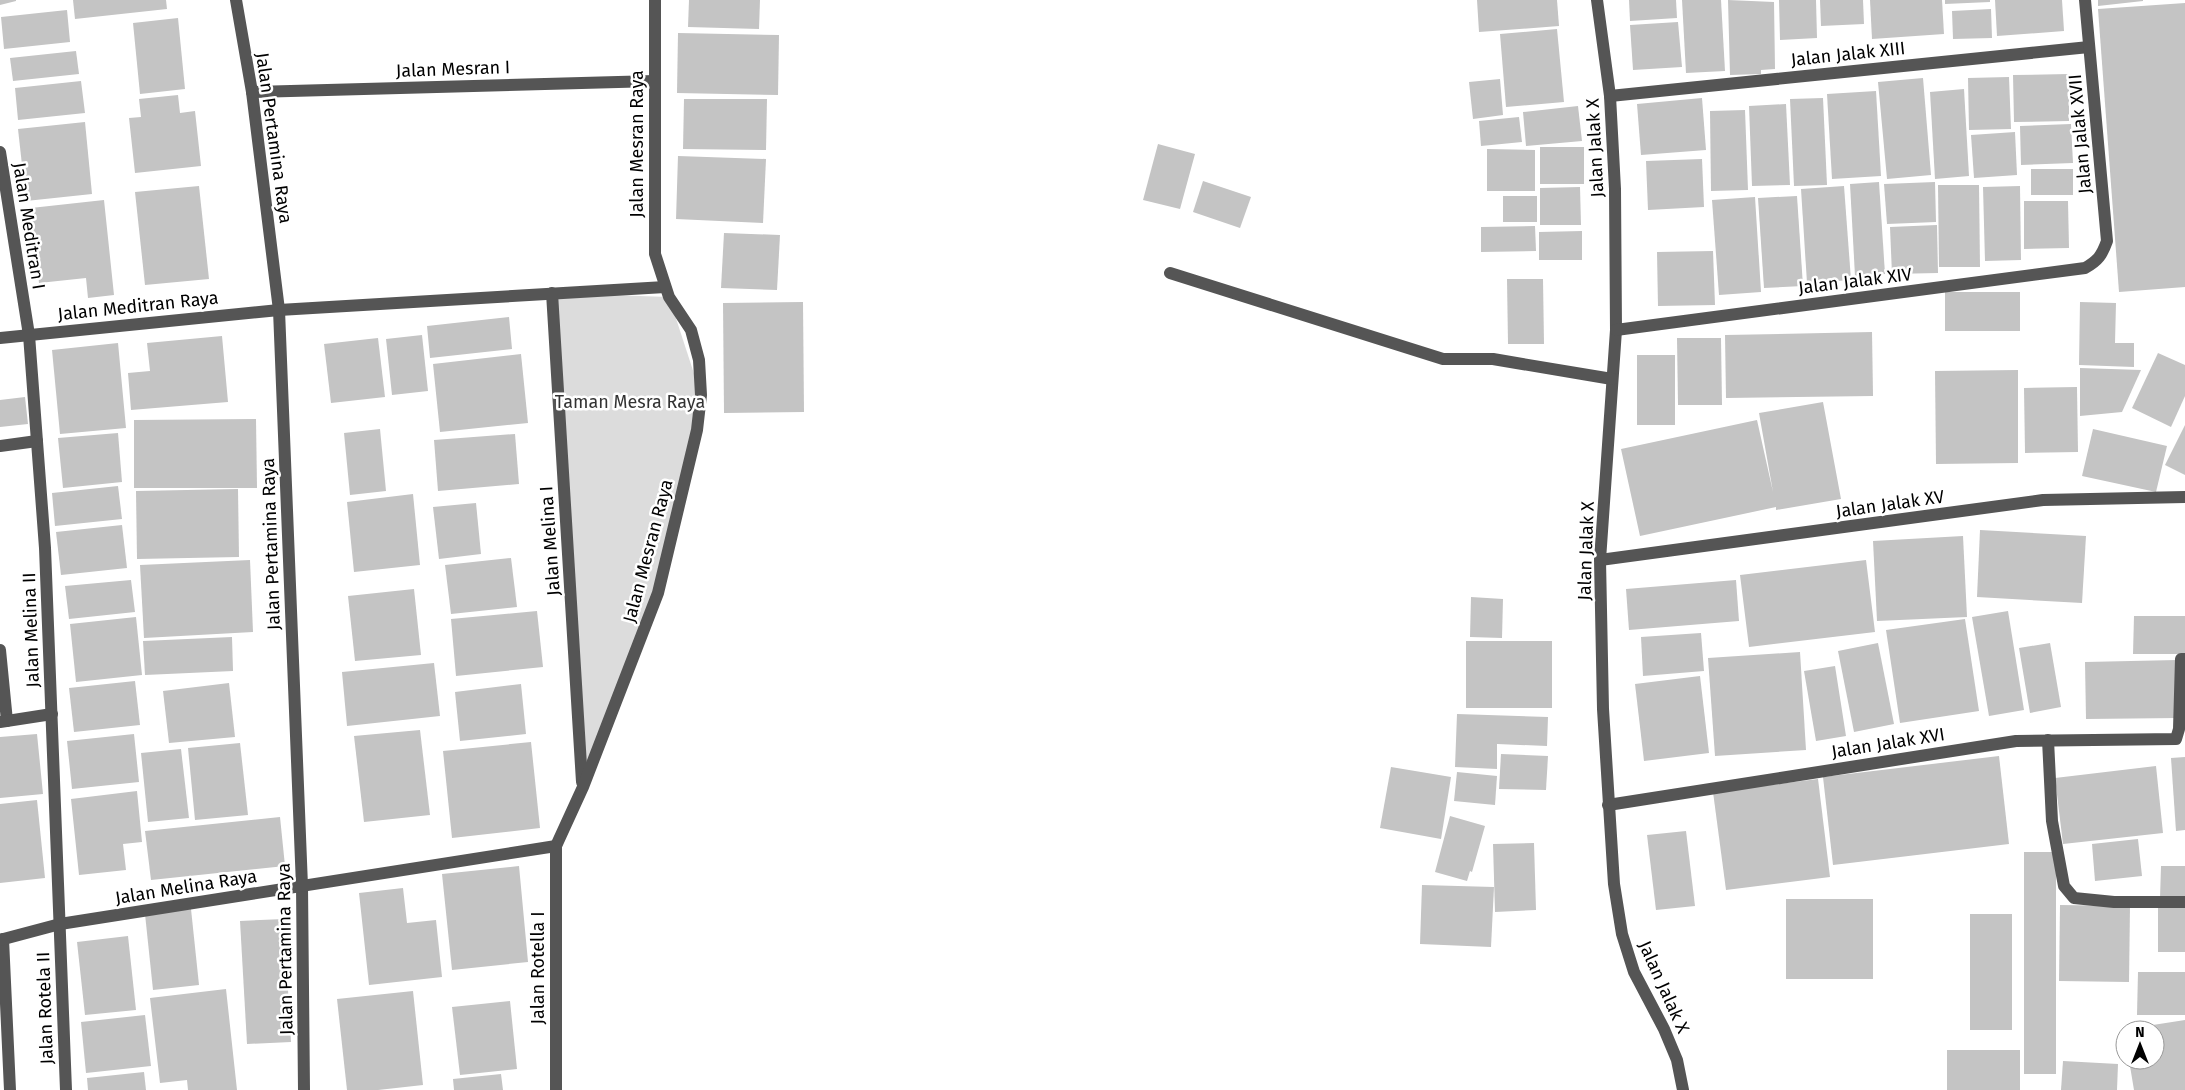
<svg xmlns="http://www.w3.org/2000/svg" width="2185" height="1090" font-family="'Fira Sans',sans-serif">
	<rect width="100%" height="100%" fill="#fff"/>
	<polygon fill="#dcdcdc" points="552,293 669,297 701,395 649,619 583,787"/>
	<g fill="#c4c4c4">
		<polygon points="0,0 16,0 16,1 0,5"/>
		<polygon points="73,0 166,0 167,9 75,19"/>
		<polygon points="689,0 760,0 759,29 688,27"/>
		<polygon points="1477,0 1557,0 1559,26 1479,32"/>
		<polygon points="1629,0 1676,0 1677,18 1630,21"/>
		<polygon points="1682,0 1721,0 1725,71 1686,73"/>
		<polygon points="1728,0 1774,2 1775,69 1761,70 1761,74 1730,75"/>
		<polygon points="1779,0 1816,0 1817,38 1780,40"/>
		<polygon points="1820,0 1863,0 1864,24 1821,26"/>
		<polygon points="1870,0 1942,0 1944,34 1872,39"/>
		<polygon points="1945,0 1990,0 1990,2 1945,4"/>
		<polygon points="1995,0 2062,0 2064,31 1997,36"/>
		<polygon points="2098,0 2143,0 2143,1 2098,6"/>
		<polygon points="2185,3 2185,287 2119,292 2098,9"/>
		<polygon points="1991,9 1992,38 1953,39 1952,11"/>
		<polygon points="67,10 70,42 4,49 1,17"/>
		<polygon points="178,18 185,89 140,94 133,23"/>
		<polygon points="1678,22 1682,67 1633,70 1630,25"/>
		<polygon points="1557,29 1564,102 1506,107 1500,34"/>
		<polygon points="678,33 779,35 778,95 677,93"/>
		<polygon points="76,51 79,74 13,81 10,58"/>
		<polygon points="2069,74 2069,121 2014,122 2013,75"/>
		<polygon points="2009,77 2011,129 1969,130 1968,78"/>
		<polygon points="1923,78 1931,175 1887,179 1878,82"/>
		<polygon points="1500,79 1503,115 1473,119 1469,82"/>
		<polygon points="81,81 85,113 18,120 15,88"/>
		<polygon points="1964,89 1969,176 1935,179 1930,92"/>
		<polygon points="1876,91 1881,176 1832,179 1827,94"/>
		<polygon points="178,95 180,113 195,111 201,166 135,173 129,118 141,117 139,99"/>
		<polygon points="1702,98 1706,150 1641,155 1637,104"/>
		<polygon points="1823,98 1827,185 1794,186 1790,99"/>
		<polygon points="684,99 767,99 766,150 683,149"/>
		<polygon points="1786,104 1790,185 1752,186 1749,106"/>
		<polygon points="1578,106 1582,141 1526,146 1523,112"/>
		<polygon points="1745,110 1748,190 1711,191 1710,111"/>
		<polygon points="1519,117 1522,142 1481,146 1479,121"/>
		<polygon points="85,122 92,194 26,201 18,129"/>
		<polygon points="2071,124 2073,163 2021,165 2020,126"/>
		<polygon points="2015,132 2017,175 1974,178 1971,135"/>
		<polygon points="1158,144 1195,154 1180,209 1143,200"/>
		<rect x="1540" y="147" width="44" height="37"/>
		<polygon points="1487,149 1535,150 1535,191 1487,191"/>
		<polygon points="678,156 766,159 763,223 676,219"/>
		<polygon points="1702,159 1704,207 1648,210 1646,161"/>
		<rect x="2031" y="169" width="42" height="26"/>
		<polygon points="1203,181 1251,197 1240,228 1193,212"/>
		<polygon points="1879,182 1885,274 1855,276 1850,184"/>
		<polygon points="1935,182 1936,222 1887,224 1884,184"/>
		<polygon points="1938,185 1979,185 1980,267 1939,267"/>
		<polygon points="199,186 209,279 145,285 135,192"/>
		<polygon points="1844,186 1851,280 1807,283 1801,189"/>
		<polygon points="2020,186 2021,260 1985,261 1983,187"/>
		<polygon points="1580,187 1581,225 1540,225 1540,188"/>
		<rect x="1503" y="196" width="34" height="26"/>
		<polygon points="1797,196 1803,286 1764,288 1758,198"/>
		<polygon points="1755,197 1761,292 1719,295 1712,200"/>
		<polygon points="104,200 114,295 88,298 86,278 39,283 31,208"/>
		<polygon points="2024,201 2068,201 2069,248 2024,249"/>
		<polygon points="1937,225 1938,273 1892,274 1890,227"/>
		<polygon points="1535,226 1536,251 1481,252 1481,227"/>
		<polygon points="1582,231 1582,260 1539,260 1539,232"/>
		<polygon points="724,233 780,235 777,290 721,288"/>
		<polygon points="1713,251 1715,305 1658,306 1657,252"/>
		<polygon points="1507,279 1543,279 1544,344 1508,344"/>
		<rect x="1945" y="292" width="75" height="39"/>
		<polygon points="803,302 804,412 724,413 723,303"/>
		<polygon points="2080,302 2116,303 2115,343 2134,343 2134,367 2079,365"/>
		<polygon points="509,317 512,349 430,358 427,326"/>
		<polygon points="1872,332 1873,396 1726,398 1725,335"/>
		<polygon points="422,335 428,391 392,395 386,339"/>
		<polygon points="222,336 228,402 131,410 128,373 150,371 147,343"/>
		<polygon points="378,338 385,397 331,403 324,344"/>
		<polygon points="1677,338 1721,338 1722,405 1678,405"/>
		<polygon points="118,343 126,428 60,434 52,350"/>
		<polygon points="2158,353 2185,365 2185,396 2171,427 2132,408"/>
		<polygon points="521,354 528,423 440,432 433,364"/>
		<rect x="1637" y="355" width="38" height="70"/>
		<polygon points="2080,368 2141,370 2122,412 2080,416"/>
		<polygon points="2018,370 2018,463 1936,464 1935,371"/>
		<polygon points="2077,387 2078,452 2025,453 2024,388"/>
		<polygon points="25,397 28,424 0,427 0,400"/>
		<polygon points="1823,402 1841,499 1776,510 1776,507 1640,536 1621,449 1757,420 1773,492 1759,413"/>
		<polygon points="256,419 257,488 134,488 134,420"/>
		<polygon points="2185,425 2185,475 2165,465"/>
		<polygon points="380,429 386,491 350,495 344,433"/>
		<polygon points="2093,429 2167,446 2156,492 2082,476"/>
		<polygon points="118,433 122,482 63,488 58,438"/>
		<polygon points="515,434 519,484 438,491 434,440"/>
		<polygon points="118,486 122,519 55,526 52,493"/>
		<polygon points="238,489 239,557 137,559 136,491"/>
		<polygon points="413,494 420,565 354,572 347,502"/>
		<polygon points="476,503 481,554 439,559 433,507"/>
		<polygon points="122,525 127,568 61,575 56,532"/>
		<polygon points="1980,530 2086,536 2082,603 1977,597"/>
		<polygon points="1963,536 1967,617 1877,621 1873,541"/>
		<polygon points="511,558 517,607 451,614 445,565"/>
		<polygon points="250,560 253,632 144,638 140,565"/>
		<polygon points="1866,560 1875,632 1749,647 1740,575"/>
		<polygon points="131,580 135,612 69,619 65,586"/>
		<polygon points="1736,580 1739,621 1629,630 1626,589"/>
		<polygon points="414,589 421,655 355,661 348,596"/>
		<polygon points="1471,597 1503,599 1502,638 1470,637"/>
		<polygon points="537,611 543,667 456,676 451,619"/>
		<polygon points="2008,611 2024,710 1989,716 1972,617"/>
		<polygon points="2134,616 2185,616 2185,654 2133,654"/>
		<polygon points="136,617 142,675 76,682 70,624"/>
		<polygon points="1965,619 1979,711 1900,723 1886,630"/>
		<polygon points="1701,633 1704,671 1643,676 1641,637"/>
		<polygon points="232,637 233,671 145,675 143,641"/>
		<rect x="1466" y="641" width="86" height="67"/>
		<polygon points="1878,643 1894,724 1854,732 1838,651"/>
		<polygon points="2050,643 2061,707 2030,713 2019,648"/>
		<polygon points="1800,652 1806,750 1715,756 1708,658"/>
		<polygon points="2177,660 2178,718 2086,719 2085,662"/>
		<polygon points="434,663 440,716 347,726 342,672"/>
		<polygon points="1835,666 1846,736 1816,741 1804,671"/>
		<polygon points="1700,676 1709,753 1644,761 1635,684"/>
		<polygon points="135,681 140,725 74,732 69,688"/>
		<polygon points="229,683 235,737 169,743 163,691"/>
		<polygon points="521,684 526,734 460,741 455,692"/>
		<polygon points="1457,714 1548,717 1547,746 1497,744 1497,769 1455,767"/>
		<polygon points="420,730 430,815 364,822 354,736"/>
		<polygon points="37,734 43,794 0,798 0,737"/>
		<polygon points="134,734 139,782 72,789 67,741"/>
		<polygon points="531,742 540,828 452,838 443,751"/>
		<polygon points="240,743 248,815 195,820 188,748"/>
		<polygon points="181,749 189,818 148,822 141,753"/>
		<polygon points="1501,754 1548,756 1546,790 1499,789"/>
		<polygon points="1999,756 2009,844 1833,865 1823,777"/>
		<polygon points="2185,757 2185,830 2176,831 2171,758"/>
		<polygon points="2156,766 2163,833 2063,844 2055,778"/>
		<polygon points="1391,767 1451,777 1441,839 1380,828"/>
		<polygon points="1457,772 1497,776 1495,805 1454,801"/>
		<polygon points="1818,779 1830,877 1726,890 1713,792"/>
		<polygon points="137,791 142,842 123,844 126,870 79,875 71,799"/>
		<polygon points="37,800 45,878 0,883 0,804"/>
		<polygon points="1450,816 1485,826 1472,872 1470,871 1467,881 1435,872"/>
		<polygon points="280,817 285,866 151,880 145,831"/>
		<polygon points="1686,831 1695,906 1656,910 1647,835"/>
		<polygon points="2138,839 2142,876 2095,881 2092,844"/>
		<polygon points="1534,843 1536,910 1495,912 1493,844"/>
		<rect x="2024" y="852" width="32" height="222"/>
		<polygon points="519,866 528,962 452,970 442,874"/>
		<polygon points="2161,866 2185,866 2185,900 2160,899"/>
		<polygon points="1422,885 1494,887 1491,947 1420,944"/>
		<polygon points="403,888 407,923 436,920 442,977 369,985 359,893"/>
		<rect x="1786" y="899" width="87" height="80"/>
		<polygon points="2060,905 2130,906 2129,982 2059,981"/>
		<rect x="2158" y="906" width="27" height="46"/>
		<polygon points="191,909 199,985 153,990 145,914"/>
		<rect x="1970" y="914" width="42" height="116"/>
		<polygon points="284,919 291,1042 247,1044 240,921"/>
		<polygon points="128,936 136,1010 85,1015 77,942"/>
		<polygon points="2138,972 2185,972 2185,1015 2137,1015"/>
		<polygon points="226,989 237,1090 188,1090 187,1080 160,1083 150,998"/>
		<polygon points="413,991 423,1085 378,1090 347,1090 337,999"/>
		<polygon points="510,1001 517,1069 460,1075 452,1007"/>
		<polygon points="145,1015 151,1066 86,1073 81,1022"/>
		<polygon points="2185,1020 2185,1090 2134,1090 2129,1060 2155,1060 2155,1030 2127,1029"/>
		<rect x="1947" y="1050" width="73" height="40"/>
		<polygon points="2063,1061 2118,1064 2117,1090 2061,1090"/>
		<polygon points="144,1072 146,1090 88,1090 87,1078"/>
		<polygon points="501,1074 503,1090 454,1090 453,1079"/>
	</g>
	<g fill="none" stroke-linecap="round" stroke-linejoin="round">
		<g stroke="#555" stroke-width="12">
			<polyline points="236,0 252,92 279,310 302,886 304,1090"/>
			<polyline points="1597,0 1610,96 1615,189 1616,330 1600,560 1603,709 1614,884 1622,934 1634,972 1664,1029 1677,1060 1683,1090"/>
			<polyline points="252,92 655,81"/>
			<polyline points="1610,96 2089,47"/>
			<polyline points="0,152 29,335 45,548 66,1090"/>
			<polyline points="1170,273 1443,359 1493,359 1612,379"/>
			<polyline points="552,293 582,782"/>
			<path d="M1616,330L2085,268C2098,261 2102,255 2107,241L2085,0"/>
			<polyline points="0,338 279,310 665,287"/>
			<polyline points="0,446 37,441"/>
			<polyline points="1600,560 2043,500 2185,497"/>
			<polyline points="0,650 7,721"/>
			<polyline points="0,722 52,714"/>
			<polyline points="2048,740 2052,821 2064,886 2074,898 2114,902 2185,902"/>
			<polyline points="1608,805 2016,741 2176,739 2179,729 2181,659 2185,659"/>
			<polyline points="3,939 10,1090"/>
			<polyline points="0,940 60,924 556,846"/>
			<polyline points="556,1090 556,846 583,787 658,593 697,430 701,395 699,360 691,330 669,297 655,254 655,0"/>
		</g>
	</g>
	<g text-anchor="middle" stroke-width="5" stroke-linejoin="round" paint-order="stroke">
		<g font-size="18" fill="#000" stroke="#fff">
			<text transform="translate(1848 54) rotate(-6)" y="6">Jalan Jalak XIII</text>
			<text transform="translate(453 69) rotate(-2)" y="6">Jalan Mesran I</text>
			<text transform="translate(2080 134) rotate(-95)" y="6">Jalan Jalak XVII</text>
			<text transform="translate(274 138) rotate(82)" y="6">Jalan Pertamina Raya</text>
			<text transform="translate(637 144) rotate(-90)" y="6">Jalan Mesran Raya</text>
			<text transform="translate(1595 148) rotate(-93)" y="6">Jalan Jalak X</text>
			<text transform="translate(29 226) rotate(81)" y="6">Jalan Meditran I</text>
			<text transform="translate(1855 281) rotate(-7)" y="6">Jalan Jalak XIV</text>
			<text transform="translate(138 306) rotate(-6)" y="6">Jalan Meditran Raya</text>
			<text transform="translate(1890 504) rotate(-8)" y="6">Jalan Jalak XV</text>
			<text transform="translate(550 541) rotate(-94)" y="6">Jalan Melina I</text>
			<text transform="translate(271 544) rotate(-92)" y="6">Jalan Pertamina Raya</text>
			<text transform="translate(648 551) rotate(-75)" y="6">Jalan Mesran Raya</text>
			<text transform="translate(1586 551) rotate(-88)" y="6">Jalan Jalak X</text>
			<text transform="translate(31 630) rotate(-92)" y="6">Jalan Melina II</text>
			<text transform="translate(1888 743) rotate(-9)" y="6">Jalan Jalak XVI</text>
			<text transform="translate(186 887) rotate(-9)" y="6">Jalan Melina Raya</text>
			<text transform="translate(285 949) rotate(-91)" y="6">Jalan Pertamina Raya</text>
			<text transform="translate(538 968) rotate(-90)" y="6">Jalan Rotella I</text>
			<text transform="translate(1664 987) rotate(66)" y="6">Jalan Jalak X</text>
			<text transform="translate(45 1008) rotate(-92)" y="6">Jalan Rotela II</text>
		</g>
		<g font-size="18" fill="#333" stroke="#fff">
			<text x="630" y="408">Taman Mesra Raya</text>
		</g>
	</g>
	<g transform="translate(2140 1045)"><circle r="24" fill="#ffffff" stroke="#999999"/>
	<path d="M0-4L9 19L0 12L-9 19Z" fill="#000000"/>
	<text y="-8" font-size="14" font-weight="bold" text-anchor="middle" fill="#000000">N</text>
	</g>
</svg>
